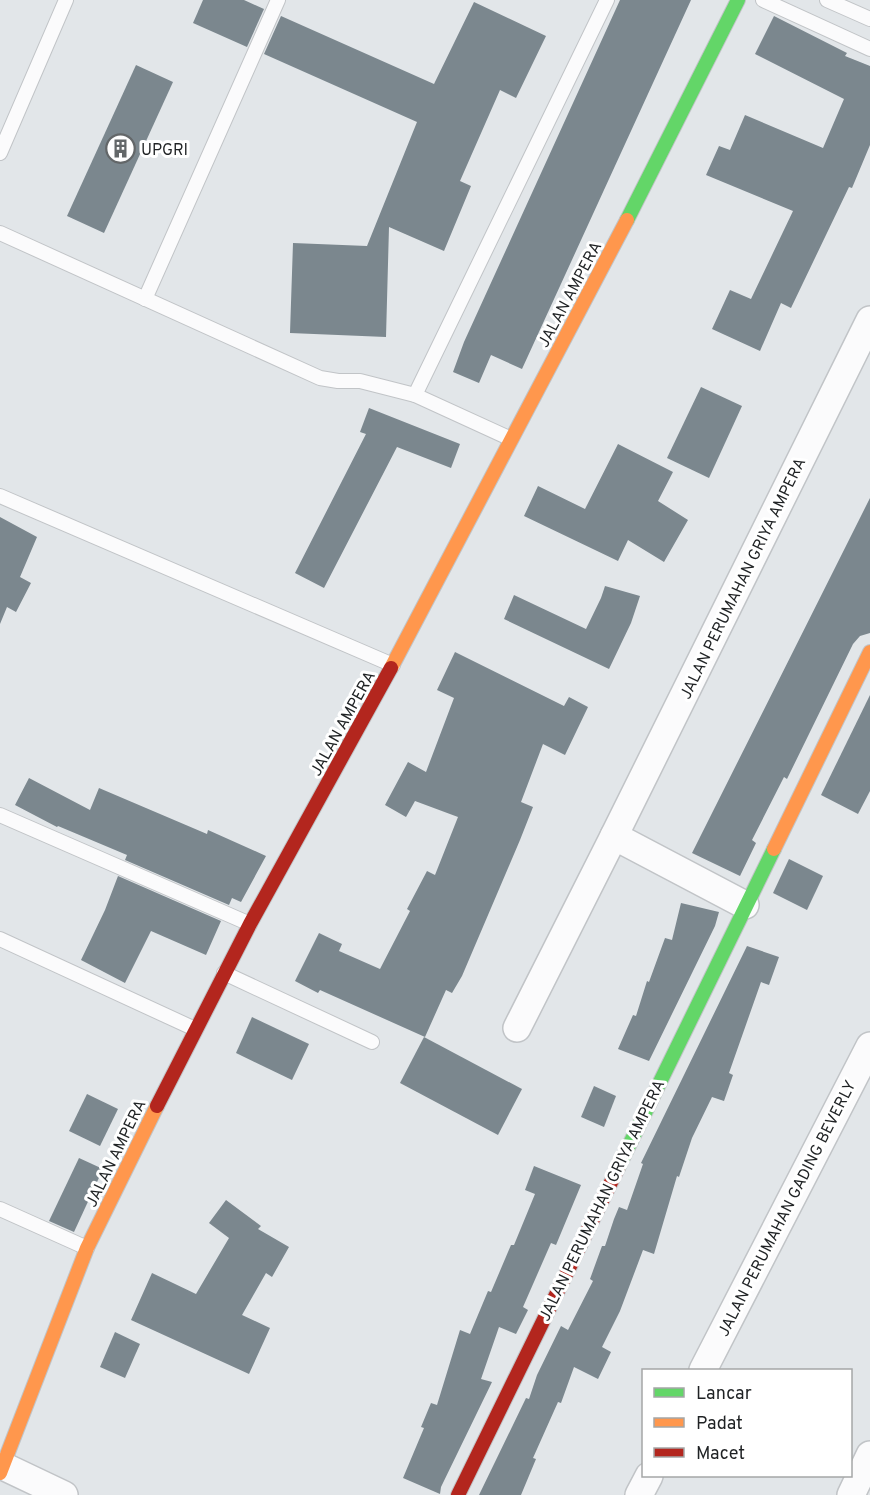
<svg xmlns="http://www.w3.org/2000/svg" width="870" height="1495" font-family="Overpass,sans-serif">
	<rect width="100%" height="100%" fill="#e2e6e9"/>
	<g fill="#7b878e">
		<polygon points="203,0 244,0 264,9 247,47 193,23"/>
		<polygon points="620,0 691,0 522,369 491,355 479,383 453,372 464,342"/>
		<polygon points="474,2 546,36 516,98 500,90 460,181 471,186 444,251 389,227 386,337 290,333 293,243 367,246 417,122 264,54 281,16 434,84"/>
		<polygon points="774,16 847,53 845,56 870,66 870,145 852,188 849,187 791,308 781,303 760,351 712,329 730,290 751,299 793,211 706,175 719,146 730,150 745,115 823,148 844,99 755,54"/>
		<polygon points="136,65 173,82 104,233 67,216"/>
		<polygon points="701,387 742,406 709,478 667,458"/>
		<polygon points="369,408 460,444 451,468 397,447 324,588 295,573 366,434 360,432"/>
		<polygon points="618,444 673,472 658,501 688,520 664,562 628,540 618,561 524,516 538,486 585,509"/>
		<polygon points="870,498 870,633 860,636 853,644 787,779 784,777 752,840 756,843 740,876 692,853"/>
		<polygon points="0,517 37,537 20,577 31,583 16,612 7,607 0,624"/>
		<polygon points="605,586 640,596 631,623 609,669 504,619 514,595 586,629 601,598"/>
		<polygon points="455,652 564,706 569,697 588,707 565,755 543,744 521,802 533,807 520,840 462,976 452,993 446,990 425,1037 320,990 318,993 295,981 319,933 342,944 339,951 380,969 410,911 407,909 427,871 435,875 458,817 415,801 406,817 385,805 408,762 426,772 454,698 437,690"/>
		<polygon points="870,695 870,791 858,814 821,795"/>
		<polygon points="29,778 90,810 99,788 207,834 208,830 266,856 241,902 232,898 229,905 125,860 127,855 58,826 57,827 15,805"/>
		<polygon points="789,859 823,876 807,910 773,893"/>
		<polygon points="118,876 221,921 206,955 151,931 125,983 81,960 105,910"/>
		<polygon points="681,903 719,912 715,926 649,1061 618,1049 633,1015 636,1016 647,981 649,982 665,938 672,940"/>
		<polygon points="747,946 779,957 769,985 761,982 729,1073 733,1075 724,1101 712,1097 692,1138 679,1177 677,1176 654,1254 643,1250 620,1311 602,1347 611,1352 598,1379 574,1367 561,1403 558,1402 533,1458 536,1459 521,1495 479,1495 526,1398 529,1399 537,1375 561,1326 568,1330 593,1281 590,1279 602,1246 605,1246 614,1219 619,1207 627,1210 643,1164 641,1163"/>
		<polygon points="252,1017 309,1044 292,1080 236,1053"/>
		<polygon points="424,1037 522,1089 498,1135 400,1083"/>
		<polygon points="594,1086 616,1096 604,1127 581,1117"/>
		<polygon points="87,1094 118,1109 100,1146 69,1131"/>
		<polygon points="79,1158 103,1169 74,1232 49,1221"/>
		<polygon points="534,1166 581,1185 556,1245 551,1243 523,1307 528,1310 516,1334 499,1327 481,1379 492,1382 441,1487 440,1494 403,1478 424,1428 421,1427 431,1403 437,1405 460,1330 470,1334 488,1291 491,1292 511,1245 514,1245 535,1194 525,1190"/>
		<polygon points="226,1200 261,1226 258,1229 289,1247 272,1277 266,1273 242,1315 270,1328 249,1374 131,1320 152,1273 196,1294 229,1238 209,1223"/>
		<polygon points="115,1332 140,1344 125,1378 100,1367"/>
	</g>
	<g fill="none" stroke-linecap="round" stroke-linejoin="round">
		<defs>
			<g id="lane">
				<polyline points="763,0 870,49"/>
				<polyline points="827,0 870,19"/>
				<polyline points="0,153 66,0"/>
				<polyline points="0,233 320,378 338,381 360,381 415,395 511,439"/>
				<polyline points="145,299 278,0"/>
				<polyline points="415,395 607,0"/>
				<polyline points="0,496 393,665"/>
				<polyline points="0,815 250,924"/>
				<polyline points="0,939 195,1029"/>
				<polyline points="224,973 372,1042"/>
				<polyline points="0,1209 87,1248"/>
			</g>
			<g id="street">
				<polyline points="614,836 870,320"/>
				<polyline points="517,1028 614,836 745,905"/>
				<polyline points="703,1370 870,1046"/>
				<polyline points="3,1466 64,1495"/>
				<polyline points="639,1495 649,1476"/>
				<polyline points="851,1495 870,1455"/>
			</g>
			<g id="fast">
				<polyline points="627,220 738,0"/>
				<polyline points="618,1168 774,849"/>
			</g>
			<g id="slow">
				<polyline points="391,668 627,220"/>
				<polyline points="774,849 870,652"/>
				<polyline points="0,1473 87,1248 157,1106"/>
			</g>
			<g id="jam">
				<polyline points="157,1106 250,924 391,668"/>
				<polyline points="458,1495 618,1168"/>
			</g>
		</defs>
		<use href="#lane" stroke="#c1c4c7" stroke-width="16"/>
		<use href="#street" stroke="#c1c4c7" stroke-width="30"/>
		<use href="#fast" stroke="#c1c4c7" stroke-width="16"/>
		<use href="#slow" stroke="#c1c4c7" stroke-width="16"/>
		<use href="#jam" stroke="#c1c4c7" stroke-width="16"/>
		<use href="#lane" stroke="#fbfbfc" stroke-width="14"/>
		<use href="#street" stroke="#fbfbfc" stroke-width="27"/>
		<use href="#fast" stroke="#63d668" stroke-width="14"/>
		<use href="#slow" stroke="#ff974d" stroke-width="14"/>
		<use href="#jam" stroke="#b3261e" stroke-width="14"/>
	</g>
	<defs>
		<symbol id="building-ring" viewBox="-11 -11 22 22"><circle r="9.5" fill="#fff" stroke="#636769" stroke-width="1.5"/><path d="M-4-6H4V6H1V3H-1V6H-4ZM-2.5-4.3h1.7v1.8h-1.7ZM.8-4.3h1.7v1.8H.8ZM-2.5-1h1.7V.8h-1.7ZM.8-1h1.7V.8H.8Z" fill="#636769"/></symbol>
	</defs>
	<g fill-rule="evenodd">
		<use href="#building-ring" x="104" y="132" width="33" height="33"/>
	</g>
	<g text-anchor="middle" stroke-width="6" stroke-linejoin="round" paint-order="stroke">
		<g font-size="16" fill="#1f2224" stroke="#fff" text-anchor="start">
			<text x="141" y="155">UPGRI</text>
		</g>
		<g font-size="16" fill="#1f2224" stroke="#fff">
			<text transform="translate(569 294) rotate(-62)" y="6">JALAN AMPERA</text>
			<text transform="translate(742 578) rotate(-64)" y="6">JALAN PERUMAHAN GRIYA AMPERA</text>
			<text transform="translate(342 723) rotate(-61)" y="6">JALAN AMPERA</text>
			<text transform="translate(115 1153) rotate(-64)" y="6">JALAN AMPERA</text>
			<text transform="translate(601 1200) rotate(-64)" y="6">JALAN PERUMAHAN GRIYA AMPERA</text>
			<text transform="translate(786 1208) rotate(-63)" y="6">JALAN PERUMAHAN GADING BEVERLY</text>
		</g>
	</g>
	<rect x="642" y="1369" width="210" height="108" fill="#ffffff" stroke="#a5a7a7" stroke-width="1.5"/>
	<rect x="654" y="1388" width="30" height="9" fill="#63d668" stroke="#a5a7a7" stroke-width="1.5"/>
	<text x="696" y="1399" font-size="18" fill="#1f2224">Lancar</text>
	<rect x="654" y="1418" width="30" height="9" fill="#ff974d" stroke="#a5a7a7" stroke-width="1.5"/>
	<text x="696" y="1429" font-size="18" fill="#1f2224">Padat</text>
	<rect x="654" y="1448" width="30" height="9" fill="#b3261e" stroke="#a5a7a7" stroke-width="1.5"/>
	<text x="696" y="1459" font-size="18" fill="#1f2224">Macet</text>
</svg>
